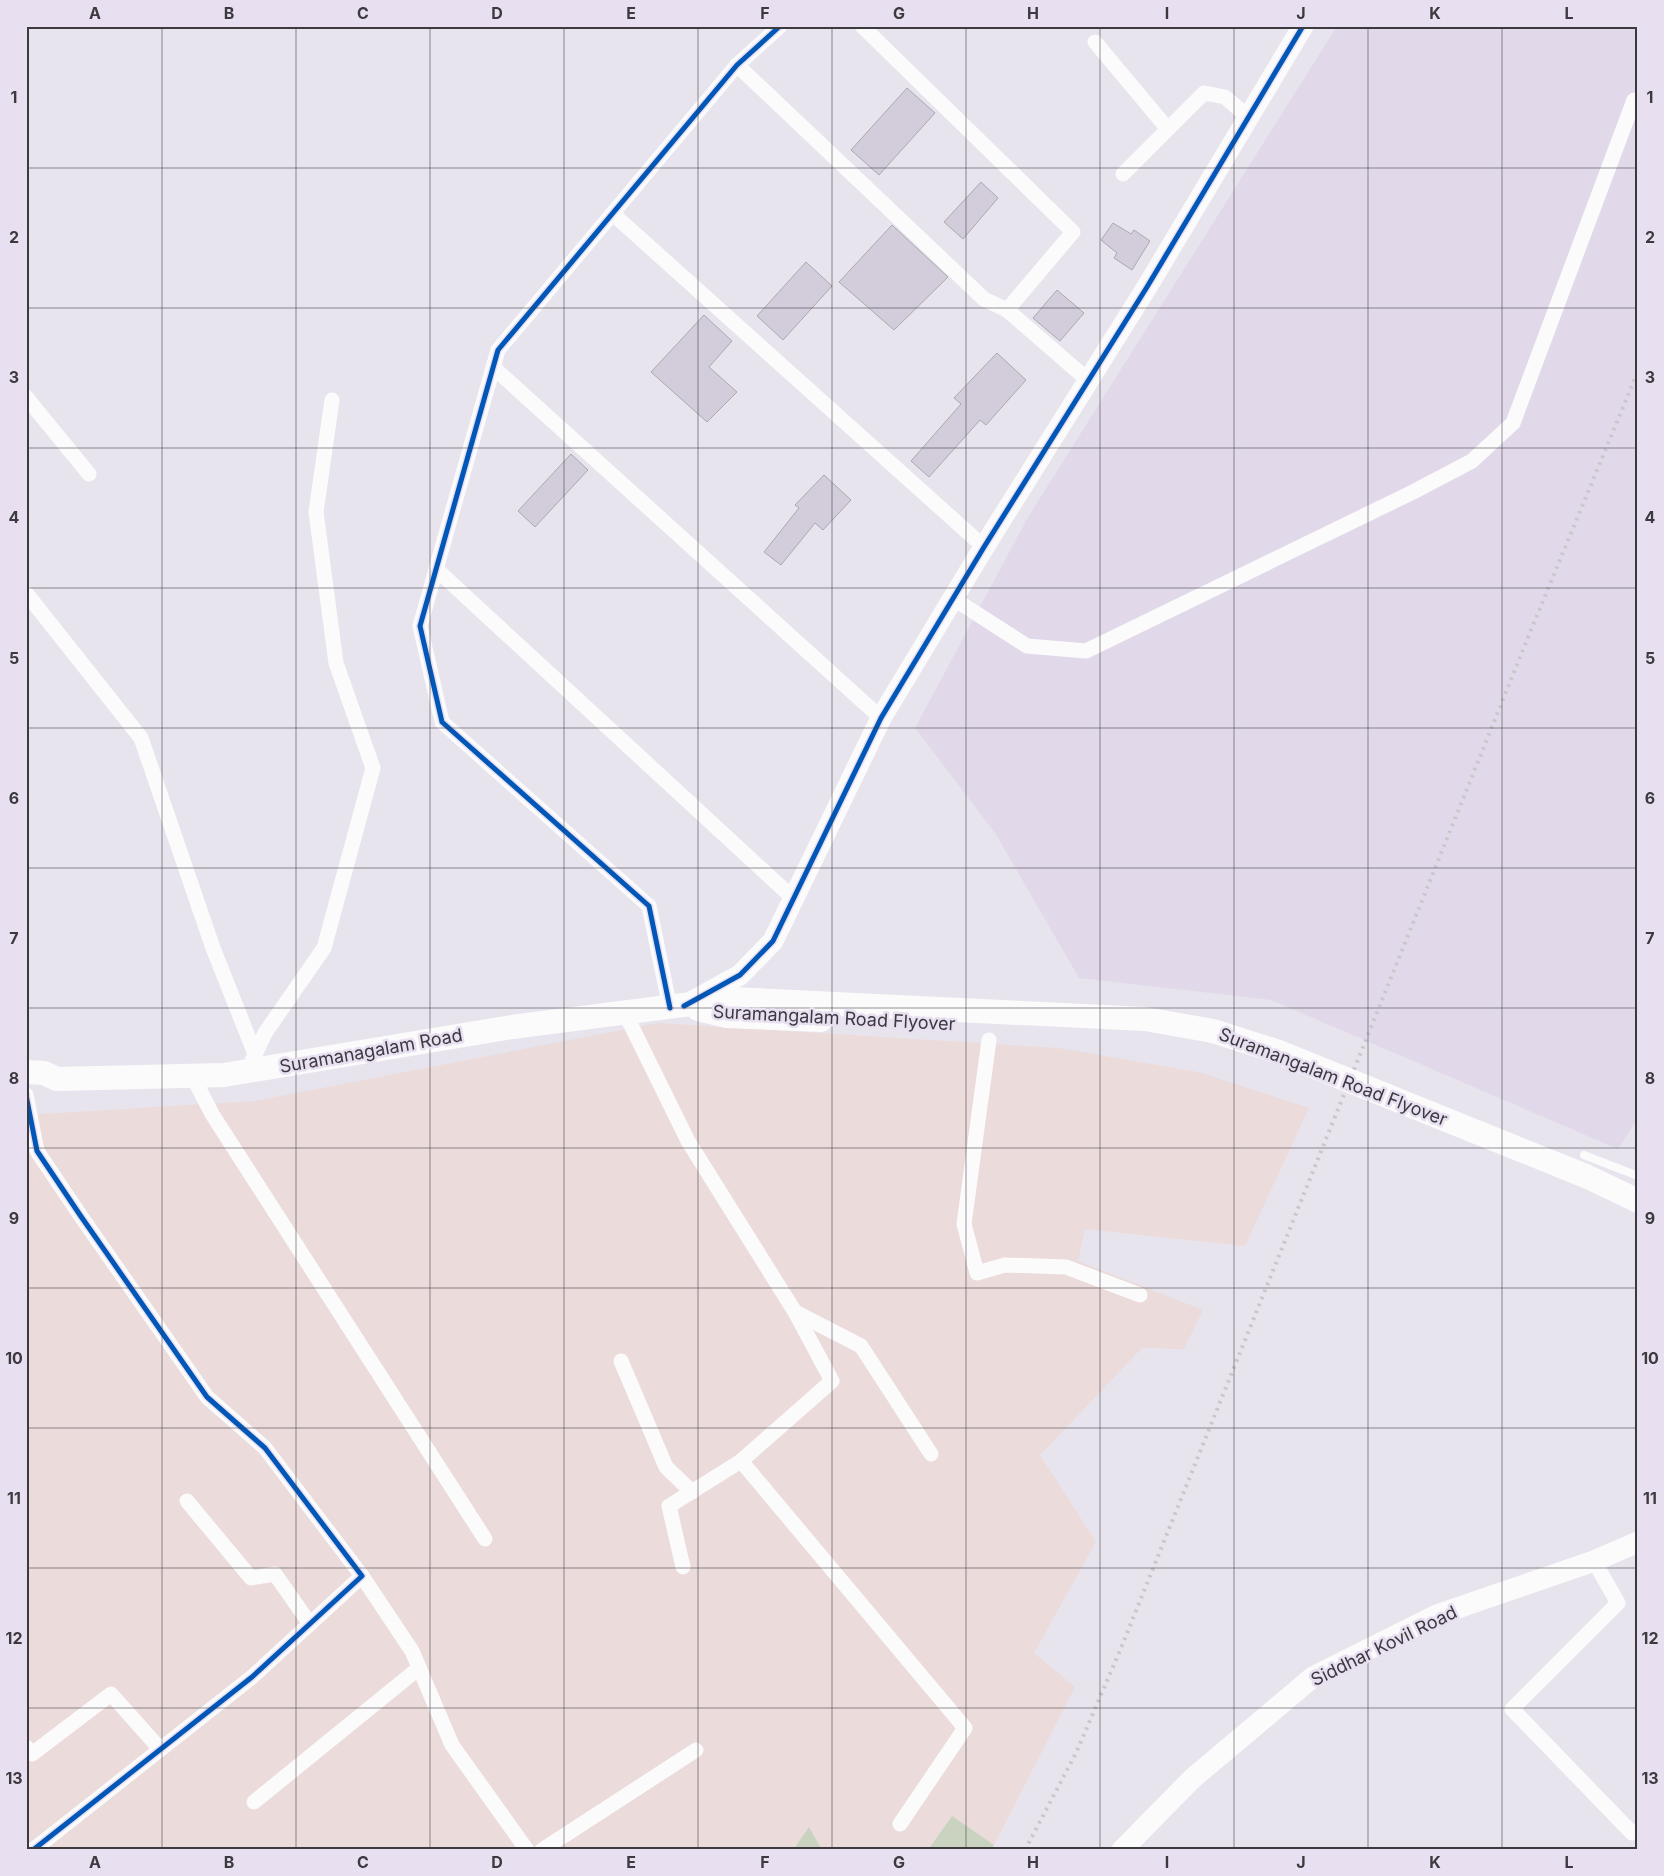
<svg xmlns="http://www.w3.org/2000/svg" width="1664" height="1876" font-family="Inter,sans-serif">
	<rect width="100%" height="100%" fill="#e8e4ed"/>
	<polygon fill="#e1d9e9" points="1337,26 1638,26 1638,1118 1618,1149 1271,1000 1079,978 995,833 915,728 1028,517"/>
	<polygon fill="#ebdbda" points="658,1023 1058,1048 1198,1072 1309,1108 1245,1246 1085,1229 1078,1261 1203,1310 1184,1349 1142,1348 1040,1455 1096,1542 1034,1653 1075,1687 994,1845 952,1817 928,1850 822,1850 809,1827 793,1850 26,1850 26,1115 255,1101"/>
	<g fill="#cad3c0">
		<polygon points="952,1816 994,1845 991,1850 928,1850"/>
		<polygon points="809,1827 822,1850 793,1850"/>
	</g>
	<g fill="#d3cddb" stroke="#aba8af">
		<polygon points="907,88 935,113 879,175 851,150"/>
		<polygon points="981,182 998,198 963,239 944,222"/>
		<polygon points="1113,223 1131,234 1134,230 1150,241 1132,270 1114,258 1117,253 1101,240"/>
		<polygon points="892,225 948,277 894,330 839,282"/>
		<polygon points="806,262 832,286 783,340 757,316"/>
		<polygon points="1057,290 1084,313 1060,341 1033,318"/>
		<polygon points="704,315 732,341 709,367 737,392 707,422 651,372"/>
		<polygon points="997,353 1026,380 986,425 980,420 929,477 911,461 961,404 954,398"/>
		<polygon points="571,454 588,470 535,527 518,511"/>
		<polygon points="824,475 851,500 823,530 815,523 781,565 764,552 799,508 795,505"/>
	</g>
	<g fill="none" stroke-linecap="round" stroke-linejoin="round">
		<polyline stroke="#fcfbfc" stroke-width="8" points="1584,1155 1638,1176"/>
		<g stroke="#fcfbfc" stroke-width="15">
			<polyline points="862,26 1073,232 1007,310 1089,381"/>
			<polyline points="1095,42 1167,128"/>
			<polyline points="737,65 984,299 1007,310"/>
			<polyline points="1123,174 1204,93 1225,97 1248,117"/>
			<polyline points="613,214 984,547"/>
			<polyline points="494,368 881,718"/>
			<polyline points="26,397 89,474"/>
			<polyline points="436,569 794,899"/>
			<polyline points="26,593 141,738 213,948 255,1054"/>
			<polyline points="954,599 1027,646 1086,651 1413,492 1472,461 1513,423 1634,100"/>
			<polyline points="670,1008 649,906 442,722 420,626 498,350 737,65 780,26"/>
			<polyline points="625,1013 688,1141 795,1312 832,1381 741,1461 965,1728 900,1824"/>
			<polyline points="989,1040 964,1224 977,1273 1005,1265 1066,1267 1140,1295"/>
			<polyline points="247,1072 265,1033 324,948 373,768 336,663 316,512 332,400"/>
			<polyline points="193,1077 212,1114 485,1539"/>
			<polyline points="26,1095 37,1151 80,1215 207,1397 265,1448 362,1576 252,1677 33,1850"/>
			<polyline points="795,1312 861,1346 931,1454"/>
			<polyline points="621,1361 666,1467 692,1492"/>
			<polyline points="187,1501 251,1578 275,1574 310,1624"/>
			<polyline points="1594,1561 1618,1603 1512,1709 1632,1833"/>
			<polyline points="683,1567 669,1506 741,1461"/>
			<polyline points="362,1576 412,1651 452,1745 527,1850"/>
			<polyline points="26,1747 32,1754 111,1694 160,1749"/>
			<polyline points="254,1802 419,1668"/>
			<polyline points="542,1850 696,1750"/>
		</g>
		<g stroke="#fcfbfc" stroke-width="21">
			<polyline points="693,1001 740,975 773,941 881,718 984,547 1147,287 1303,26"/>
			<polyline points="1122,1850 1193,1778 1313,1677 1437,1615 1594,1561 1638,1542"/>
		</g>
		<g stroke="#fcfbfc" stroke-width="24">
			<polyline points="698,1009 727,1016 821,1020"/>
			<polyline points="26,1072 44,1073 57,1079 224,1075 512,1027 730,999 1145,1019 1213,1031 1276,1051 1588,1177 1638,1201"/>
		</g>
		<polyline stroke="#c9c7c9" stroke-width="4" stroke-dasharray="2.5 5" stroke-linecap="butt" points="1025,1850 1076,1753 1119,1653 1531,630 1638,371"/>
		<defs>
			<g id="cycleway">
				<polyline points="684,1006 740,975 773,941 881,718 984,547 1147,287 1303,26"/>
				<polyline points="670,1008 649,906 442,722 420,626 498,350 737,65 780,26"/>
				<polyline points="26,1095 37,1151 80,1215 207,1397 265,1448 362,1576 252,1677 33,1850"/>
			</g>
		</defs>
		<use href="#cycleway" stroke="#e8e0f1" stroke-width="8"/>
		<use href="#cycleway" stroke="#0057b8" stroke-width="5"/>
	</g>
	<path fill="none" stroke="#3c393f" stroke-width="1" stroke-opacity="0.55" d="M162,26V1850M296,26V1850M430,26V1850M564,26V1850M698,26V1850M832,26V1850M966,26V1850M1100,26V1850M1234,26V1850M1368,26V1850M1502,26V1850M26,168H1638M26,308H1638M26,448H1638M26,588H1638M26,728H1638M26,868H1638M26,1008H1638M26,1148H1638M26,1288H1638M26,1428H1638M26,1568H1638M26,1708H1638"/>
	<g text-anchor="middle" stroke-width="5" stroke-linejoin="round" paint-order="stroke">
		<g font-size="18" fill="#3c393f" stroke="#e8e0f1">
			<text transform="translate(834 1018) rotate(3)" y="6">Suramangalam Road Flyover</text>
			<text transform="translate(371 1051) rotate(-10)" y="6">Suramanagalam Road</text>
			<text transform="translate(1333 1077) rotate(21)" y="6">Suramangalam Road Flyover</text>
			<text transform="translate(1384 1646) rotate(-26)" y="6">Siddhar Kovil Road</text>
		</g>
	</g>
	<rect width="1664" height="1876" fill="none" stroke="#e8e0f1" stroke-width="55"/>
	<rect x="28" y="28" width="1608" height="1820" fill="none" stroke="#3c393f" stroke-width="2"/>
	<g font-size="16" text-anchor="middle" font-weight="bold" fill="#3c393f">
		<text x="95" y="19">A</text>
		<text x="229" y="19">B</text>
		<text x="363" y="19">C</text>
		<text x="497" y="19">D</text>
		<text x="631" y="19">E</text>
		<text x="765" y="19">F</text>
		<text x="899" y="19">G</text>
		<text x="1033" y="19">H</text>
		<text x="1167" y="19">I</text>
		<text x="1301" y="19">J</text>
		<text x="1435" y="19">K</text>
		<text x="1569" y="19">L</text>
		<text x="14" y="103">1</text>
		<text x="1650" y="103">1</text>
		<text x="14" y="243">2</text>
		<text x="1650" y="243">2</text>
		<text x="14" y="383">3</text>
		<text x="1650" y="383">3</text>
		<text x="14" y="523">4</text>
		<text x="1650" y="523">4</text>
		<text x="14" y="664">5</text>
		<text x="1650" y="664">5</text>
		<text x="14" y="804">6</text>
		<text x="1650" y="804">6</text>
		<text x="14" y="944">7</text>
		<text x="1650" y="944">7</text>
		<text x="14" y="1084">8</text>
		<text x="1650" y="1084">8</text>
		<text x="14" y="1224">9</text>
		<text x="1650" y="1224">9</text>
		<text x="14" y="1364">10</text>
		<text x="1650" y="1364">10</text>
		<text x="14" y="1504">11</text>
		<text x="1650" y="1504">11</text>
		<text x="14" y="1644">12</text>
		<text x="1650" y="1644">12</text>
		<text x="14" y="1784">13</text>
		<text x="1650" y="1784">13</text>
		<text x="95" y="1868">A</text>
		<text x="229" y="1868">B</text>
		<text x="363" y="1868">C</text>
		<text x="497" y="1868">D</text>
		<text x="631" y="1868">E</text>
		<text x="765" y="1868">F</text>
		<text x="899" y="1868">G</text>
		<text x="1033" y="1868">H</text>
		<text x="1167" y="1868">I</text>
		<text x="1301" y="1868">J</text>
		<text x="1435" y="1868">K</text>
		<text x="1569" y="1868">L</text>
	</g>
</svg>
